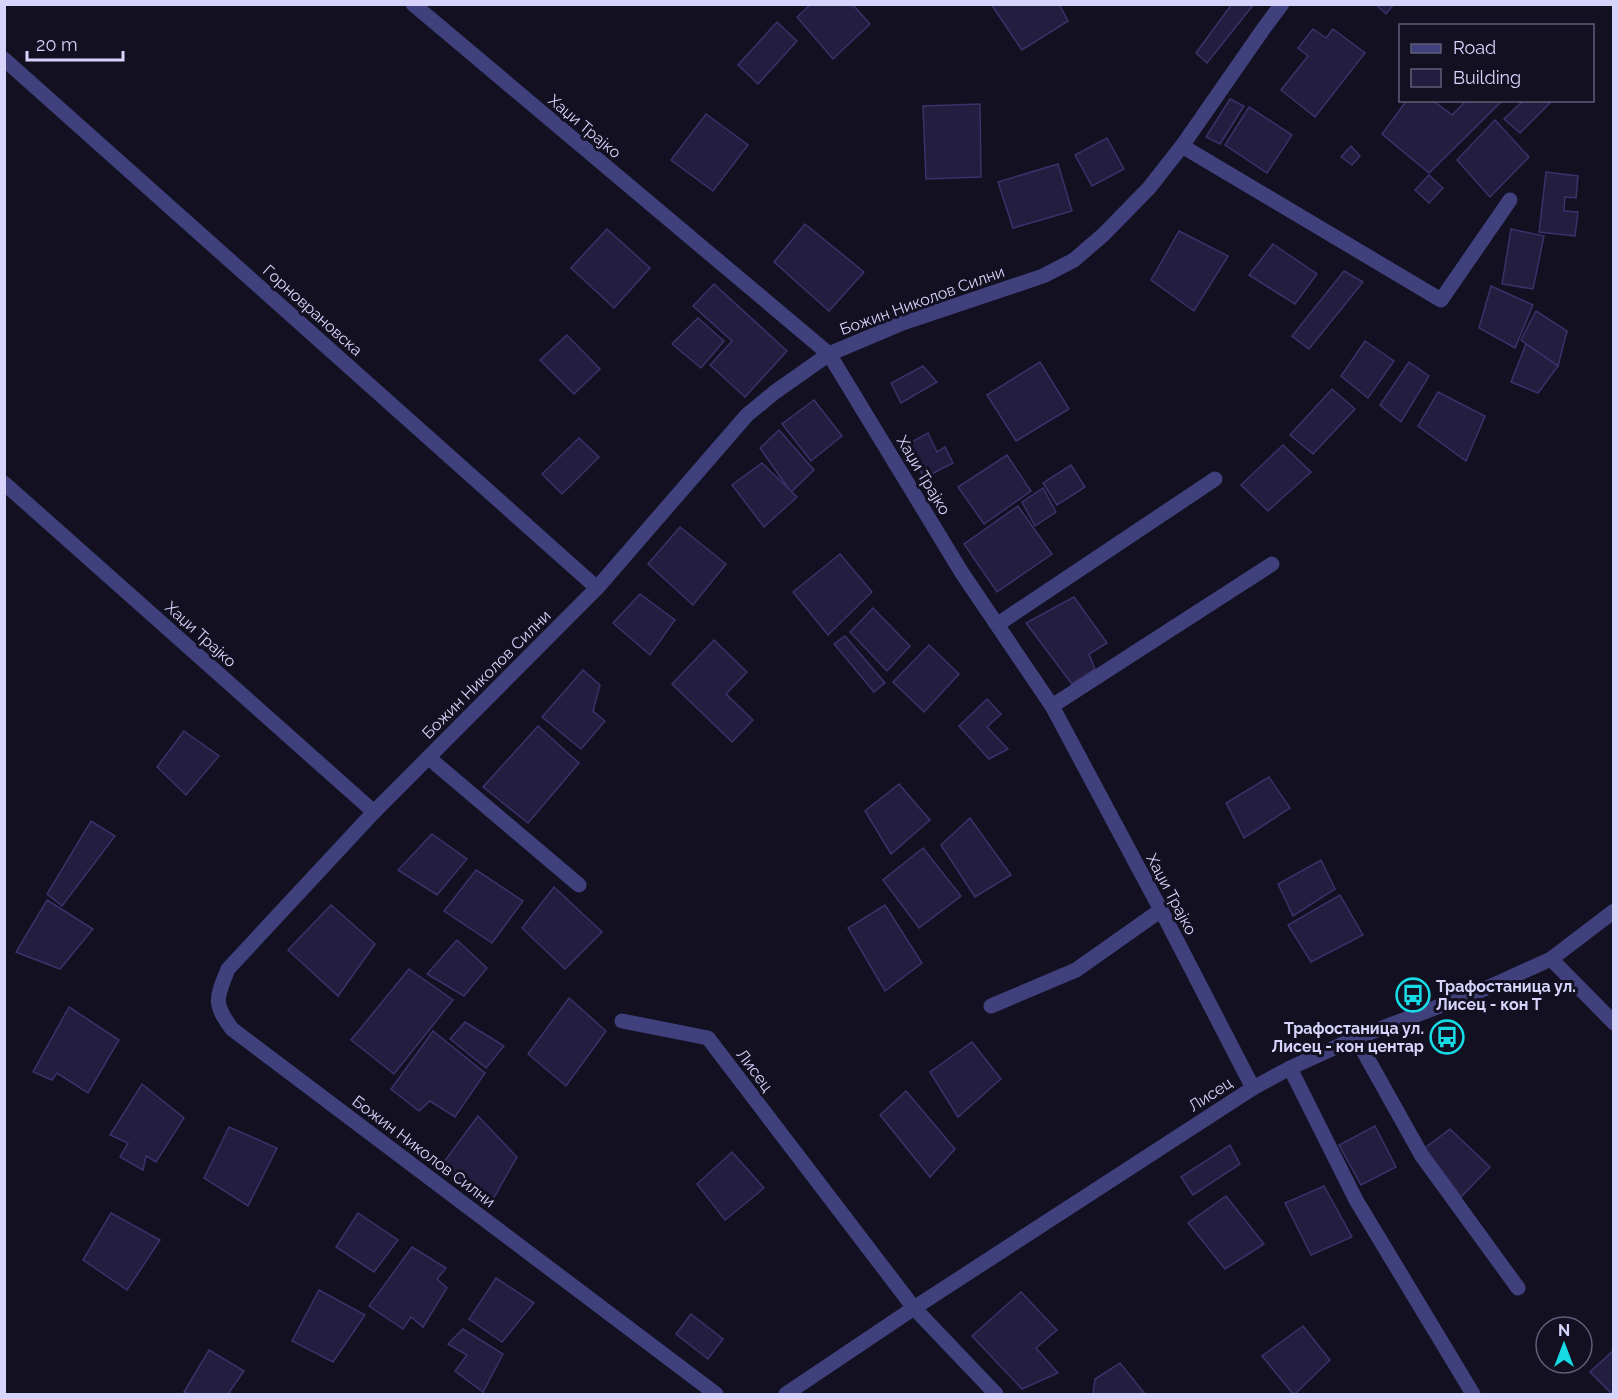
<svg xmlns="http://www.w3.org/2000/svg" width="1618" height="1399" font-family="Raleway,sans-serif">
	<rect width="100%" height="100%" fill="#121021"/>
	<g fill="#231d40" stroke="#3a326a" stroke-width="1.5">
		<polygon points="811,4 852,4 870,24 833,59 797,17"/>
		<polygon points="991,4 1059,4 1068,21 1022,50"/>
		<polygon points="1232,4 1254,4 1207,63 1196,53"/>
		<polygon points="1375,4 1394,4 1386,14"/>
		<polygon points="777,22 797,41 758,84 738,65"/>
		<polygon points="1313,29 1326,38 1333,29 1365,53 1315,117 1281,90 1308,56 1298,48"/>
		<polygon points="1230,99 1244,106 1220,144 1206,137"/>
		<polygon points="1407,100 1432,100 1452,115 1467,100 1503,100 1429,173 1382,134"/>
		<polygon points="1524,100 1553,100 1520,133 1504,119"/>
		<polygon points="980,104 981,177 926,179 923,106"/>
		<polygon points="1249,107 1292,135 1267,173 1225,145"/>
		<polygon points="706,114 748,145 713,191 671,160"/>
		<polygon points="1495,120 1529,157 1490,197 1457,160"/>
		<polygon points="1107,138 1124,169 1092,186 1075,155"/>
		<polygon points="1351,146 1360,156 1352,165 1341,157"/>
		<polygon points="1058,164 1072,211 1013,228 998,182"/>
		<polygon points="1546,172 1578,176 1576,198 1565,197 1564,211 1578,212 1575,236 1539,232"/>
		<polygon points="1429,175 1443,188 1429,203 1415,190"/>
		<polygon points="805,224 864,272 829,311 774,262"/>
		<polygon points="607,229 650,268 614,308 571,268"/>
		<polygon points="1511,229 1544,236 1533,289 1502,284"/>
		<polygon points="1179,231 1228,256 1194,311 1151,280"/>
		<polygon points="1273,244 1317,274 1295,304 1249,275"/>
		<polygon points="1344,271 1363,282 1309,349 1292,336"/>
		<polygon points="714,284 787,351 745,397 710,365 732,341 693,306"/>
		<polygon points="1491,286 1533,305 1515,348 1479,328"/>
		<polygon points="1536,311 1567,331 1558,366 1521,340"/>
		<polygon points="698,318 724,341 701,368 672,344"/>
		<polygon points="567,335 600,369 574,394 540,360"/>
		<polygon points="1365,341 1394,361 1368,398 1341,376"/>
		<polygon points="1526,344 1558,366 1538,393 1511,382"/>
		<polygon points="1040,362 1069,409 1016,441 987,395"/>
		<polygon points="1409,362 1429,376 1401,422 1380,405"/>
		<polygon points="923,366 937,382 901,403 891,383"/>
		<polygon points="1332,389 1355,409 1313,454 1290,435"/>
		<polygon points="1438,392 1485,416 1466,461 1418,426"/>
		<polygon points="814,400 842,436 811,461 782,424"/>
		<polygon points="779,430 814,470 791,492 760,448"/>
		<polygon points="928,433 937,452 945,447 953,463 924,478 908,444"/>
		<polygon points="579,438 599,457 562,494 542,474"/>
		<polygon points="1283,445 1311,472 1268,511 1241,485"/>
		<polygon points="1007,455 1031,491 984,524 958,487"/>
		<polygon points="762,463 797,497 764,527 732,485"/>
		<polygon points="1071,465 1085,487 1057,505 1043,483"/>
		<polygon points="1043,488 1056,512 1035,526 1022,502"/>
		<polygon points="1018,506 1052,554 997,592 964,544"/>
		<polygon points="680,527 726,564 693,605 648,564"/>
		<polygon points="840,554 872,592 828,635 793,592"/>
		<polygon points="640,594 675,620 650,655 613,623"/>
		<polygon points="1074,597 1107,643 1089,654 1095,669 1072,684 1026,623"/>
		<polygon points="873,608 910,646 887,671 850,632"/>
		<polygon points="845,636 885,683 874,692 834,644"/>
		<polygon points="714,640 747,672 726,694 753,720 732,742 672,684"/>
		<polygon points="929,645 959,674 924,712 893,682"/>
		<polygon points="583,670 600,685 593,711 605,721 581,749 542,717"/>
		<polygon points="987,699 1001,714 987,727 1008,749 989,759 959,726"/>
		<polygon points="538,726 579,763 528,823 483,787"/>
		<polygon points="184,731 219,756 186,795 157,767"/>
		<polygon points="1269,777 1290,808 1244,838 1226,803"/>
		<polygon points="899,784 930,820 891,854 865,811"/>
		<polygon points="970,818 1011,875 975,897 941,845"/>
		<polygon points="91,821 115,836 62,906 47,894"/>
		<polygon points="432,834 467,859 437,895 398,870"/>
		<polygon points="923,848 961,896 919,928 883,880"/>
		<polygon points="1321,860 1335,889 1293,916 1278,884"/>
		<polygon points="476,870 523,901 492,943 444,911"/>
		<polygon points="554,887 602,932 565,969 522,928"/>
		<polygon points="1340,895 1363,935 1311,962 1288,925"/>
		<polygon points="47,900 93,929 60,969 16,952"/>
		<polygon points="331,905 375,944 338,996 288,950"/>
		<polygon points="885,905 922,963 885,991 848,928"/>
		<polygon points="457,940 487,968 464,996 427,974"/>
		<polygon points="409,969 453,1000 394,1074 351,1040"/>
		<polygon points="569,998 606,1031 566,1086 528,1054"/>
		<polygon points="69,1007 119,1040 88,1093 57,1073 52,1080 33,1072"/>
		<polygon points="465,1022 504,1046 486,1068 450,1039"/>
		<polygon points="433,1031 485,1073 455,1117 430,1101 419,1111 391,1089"/>
		<polygon points="972,1042 1001,1079 958,1117 930,1072"/>
		<polygon points="142,1084 184,1118 156,1162 146,1156 143,1170 120,1157 128,1143 110,1135"/>
		<polygon points="906,1091 955,1149 930,1177 880,1115"/>
		<polygon points="478,1116 517,1157 492,1201 441,1166"/>
		<polygon points="1375,1126 1396,1167 1361,1185 1339,1145"/>
		<polygon points="229,1127 277,1148 248,1206 204,1178"/>
		<polygon points="1450,1129 1490,1167 1461,1197 1425,1148"/>
		<polygon points="1230,1145 1240,1164 1193,1195 1181,1177"/>
		<polygon points="732,1152 764,1188 725,1220 697,1184"/>
		<polygon points="1324,1186 1352,1237 1311,1255 1285,1203"/>
		<polygon points="1226,1196 1264,1244 1225,1269 1188,1223"/>
		<polygon points="111,1213 160,1240 127,1290 83,1260"/>
		<polygon points="358,1213 398,1240 374,1272 336,1247"/>
		<polygon points="412,1247 446,1268 437,1279 447,1288 423,1327 411,1317 403,1329 369,1306"/>
		<polygon points="496,1278 534,1303 502,1342 469,1319"/>
		<polygon points="319,1290 365,1315 333,1362 292,1341"/>
		<polygon points="1021,1292 1057,1330 1036,1348 1058,1373 1022,1389 972,1336"/>
		<polygon points="691,1314 723,1339 708,1359 676,1334"/>
		<polygon points="1303,1326 1330,1360 1295,1394 1293,1394 1262,1356"/>
		<polygon points="463,1329 503,1354 483,1392 455,1371 467,1355 448,1344"/>
		<polygon points="209,1350 244,1371 228,1394 189,1394 184,1392"/>
		<polygon points="1614,1350 1614,1394 1612,1394 1590,1372"/>
		<polygon points="1120,1363 1145,1394 1093,1394 1095,1379"/>
	</g>
	<g fill="none" stroke-linecap="round" stroke-linejoin="round">
		<g stroke="#3f407c" stroke-width="15">
			<polyline points="413,4 829,354 962,573 1052,706 1161,910 1253,1088"/>
			<polyline points="4,59 597,588"/>
			<polyline points="1182,146 1441,300 1510,200"/>
			<polyline points="4,483 374,812"/>
			<polyline points="998,624 1215,479"/>
			<polyline points="1052,706 1272,564"/>
			<polyline points="429,758 579,885"/>
			<polyline points="1551,959 1614,1023"/>
			<polyline points="991,1006 1076,970 1161,910"/>
			<polyline points="622,1021 708,1038 914,1308 996,1394"/>
			<polyline points="1356,1038 1422,1156 1518,1288"/>
			<polyline points="1290,1068 1356,1200 1473,1394"/>
			<path d="M716,1394L232,1029C213,1003 216,999 228,969L374,812L597,588L747,415L775,392L829,354L900,324L1043,276L1074,260L1103,235L1149,188L1182,146L1264,28L1282,4"/>
			<polyline points="786,1394 914,1308 1253,1088 1290,1068 1356,1038 1487,988 1551,959 1614,911"/>
		</g>
	</g>
	<defs>
		<symbol id="bus-ring" viewBox="-11 -11 22 22"><circle r="9.5" fill="#121021" stroke="#16dbe5" stroke-width="1.5"/><path d="M-5-6H5V4H4V6H2V4H-2V6H-4V4H-5ZM-3.5-4V0h7V-4ZM-3.5 1.2v1.5H-2V1.2ZM2 1.2v1.5H3.5V1.2Z" fill="#16dbe5"/></symbol>
	</defs>
	<g fill-rule="evenodd">
		<use href="#bus-ring" x="1394" y="976" width="38" height="38"/>
		<use href="#bus-ring" x="1428" y="1018" width="38" height="38"/>
	</g>
	<g text-anchor="middle" stroke-width="6" stroke-linejoin="round" paint-order="stroke">
		<g font-size="16" fill="#d6d4fb" stroke="#121021">
			<text transform="translate(585 126) rotate(40)" y="6">Хаџи Трајко</text>
			<text transform="translate(922 300) rotate(-20)" y="6">Божин Николов Силни</text>
			<text transform="translate(313 310) rotate(42)" y="6">Горноврановска</text>
			<text transform="translate(924 475) rotate(59)" y="6">Хаџи Трајко</text>
			<text transform="translate(201 634) rotate(42)" y="6">Хаџи Трајко</text>
			<text transform="translate(486 674) rotate(-45)" y="6">Божин Николов Силни</text>
			<text transform="translate(1172 894) rotate(62)" y="6">Хаџи Трајко</text>
			<text transform="translate(755 1070) rotate(53)" y="6">Лисец</text>
			<text transform="translate(1210 1094) rotate(-33)" y="6">Лисец</text>
			<text transform="translate(424 1151) rotate(37)" y="6">Божин Николов Силни</text>
		</g>
		<g font-size="16" font-weight="bold" fill="#d6d4fb" stroke="#121021" text-anchor="start">
			<text x="1436" y="992">Трафостаница ул.<tspan x="1436" dy="18">Лисец - кон Т</tspan></text>
			<text x="1424" y="1034" text-anchor="end">Трафостаница ул.<tspan x="1424" dy="18">Лисец - кон центар</tspan></text>
		</g>
	</g>
	<rect width="1618" height="1399" fill="none" stroke="#d6d4fb" stroke-width="12"/>
	<rect x="1399" y="24" width="195" height="78" fill="#121021" stroke="#605e78" stroke-width="1.5"/>
	<rect x="1411" y="44" width="30" height="9" fill="#3f407c" stroke="#605e78" stroke-width="1.5"/>
	<text x="1453" y="54" font-size="18" fill="#d6d4fb">Road</text>
	<rect x="1411" y="69" width="30" height="18" fill="#231d40" stroke="#605e78" stroke-width="1.5"/>
	<text x="1453" y="84" font-size="18" fill="#d6d4fb">Building</text>
	<g transform="translate(1564 1345)"><circle r="28" fill="#121021" stroke="#605e78" stroke-width="1.5"/>
	<path d="M0-4.5L10 22L0 15L-10 22Z" fill="#16dbe5"/>
	<text y="-9" font-size="16" font-weight="bold" text-anchor="middle" fill="#d6d4fb">N</text>
	</g>
	<path d="M27 51v9h96v-9" fill="none" stroke="#d6d4fb" stroke-width="3"/>
	<text x="36" y="51" font-size="18" fill="#d6d4fb" stroke="#121021" stroke-width="4.5" paint-order="stroke">20 m</text>
</svg>
